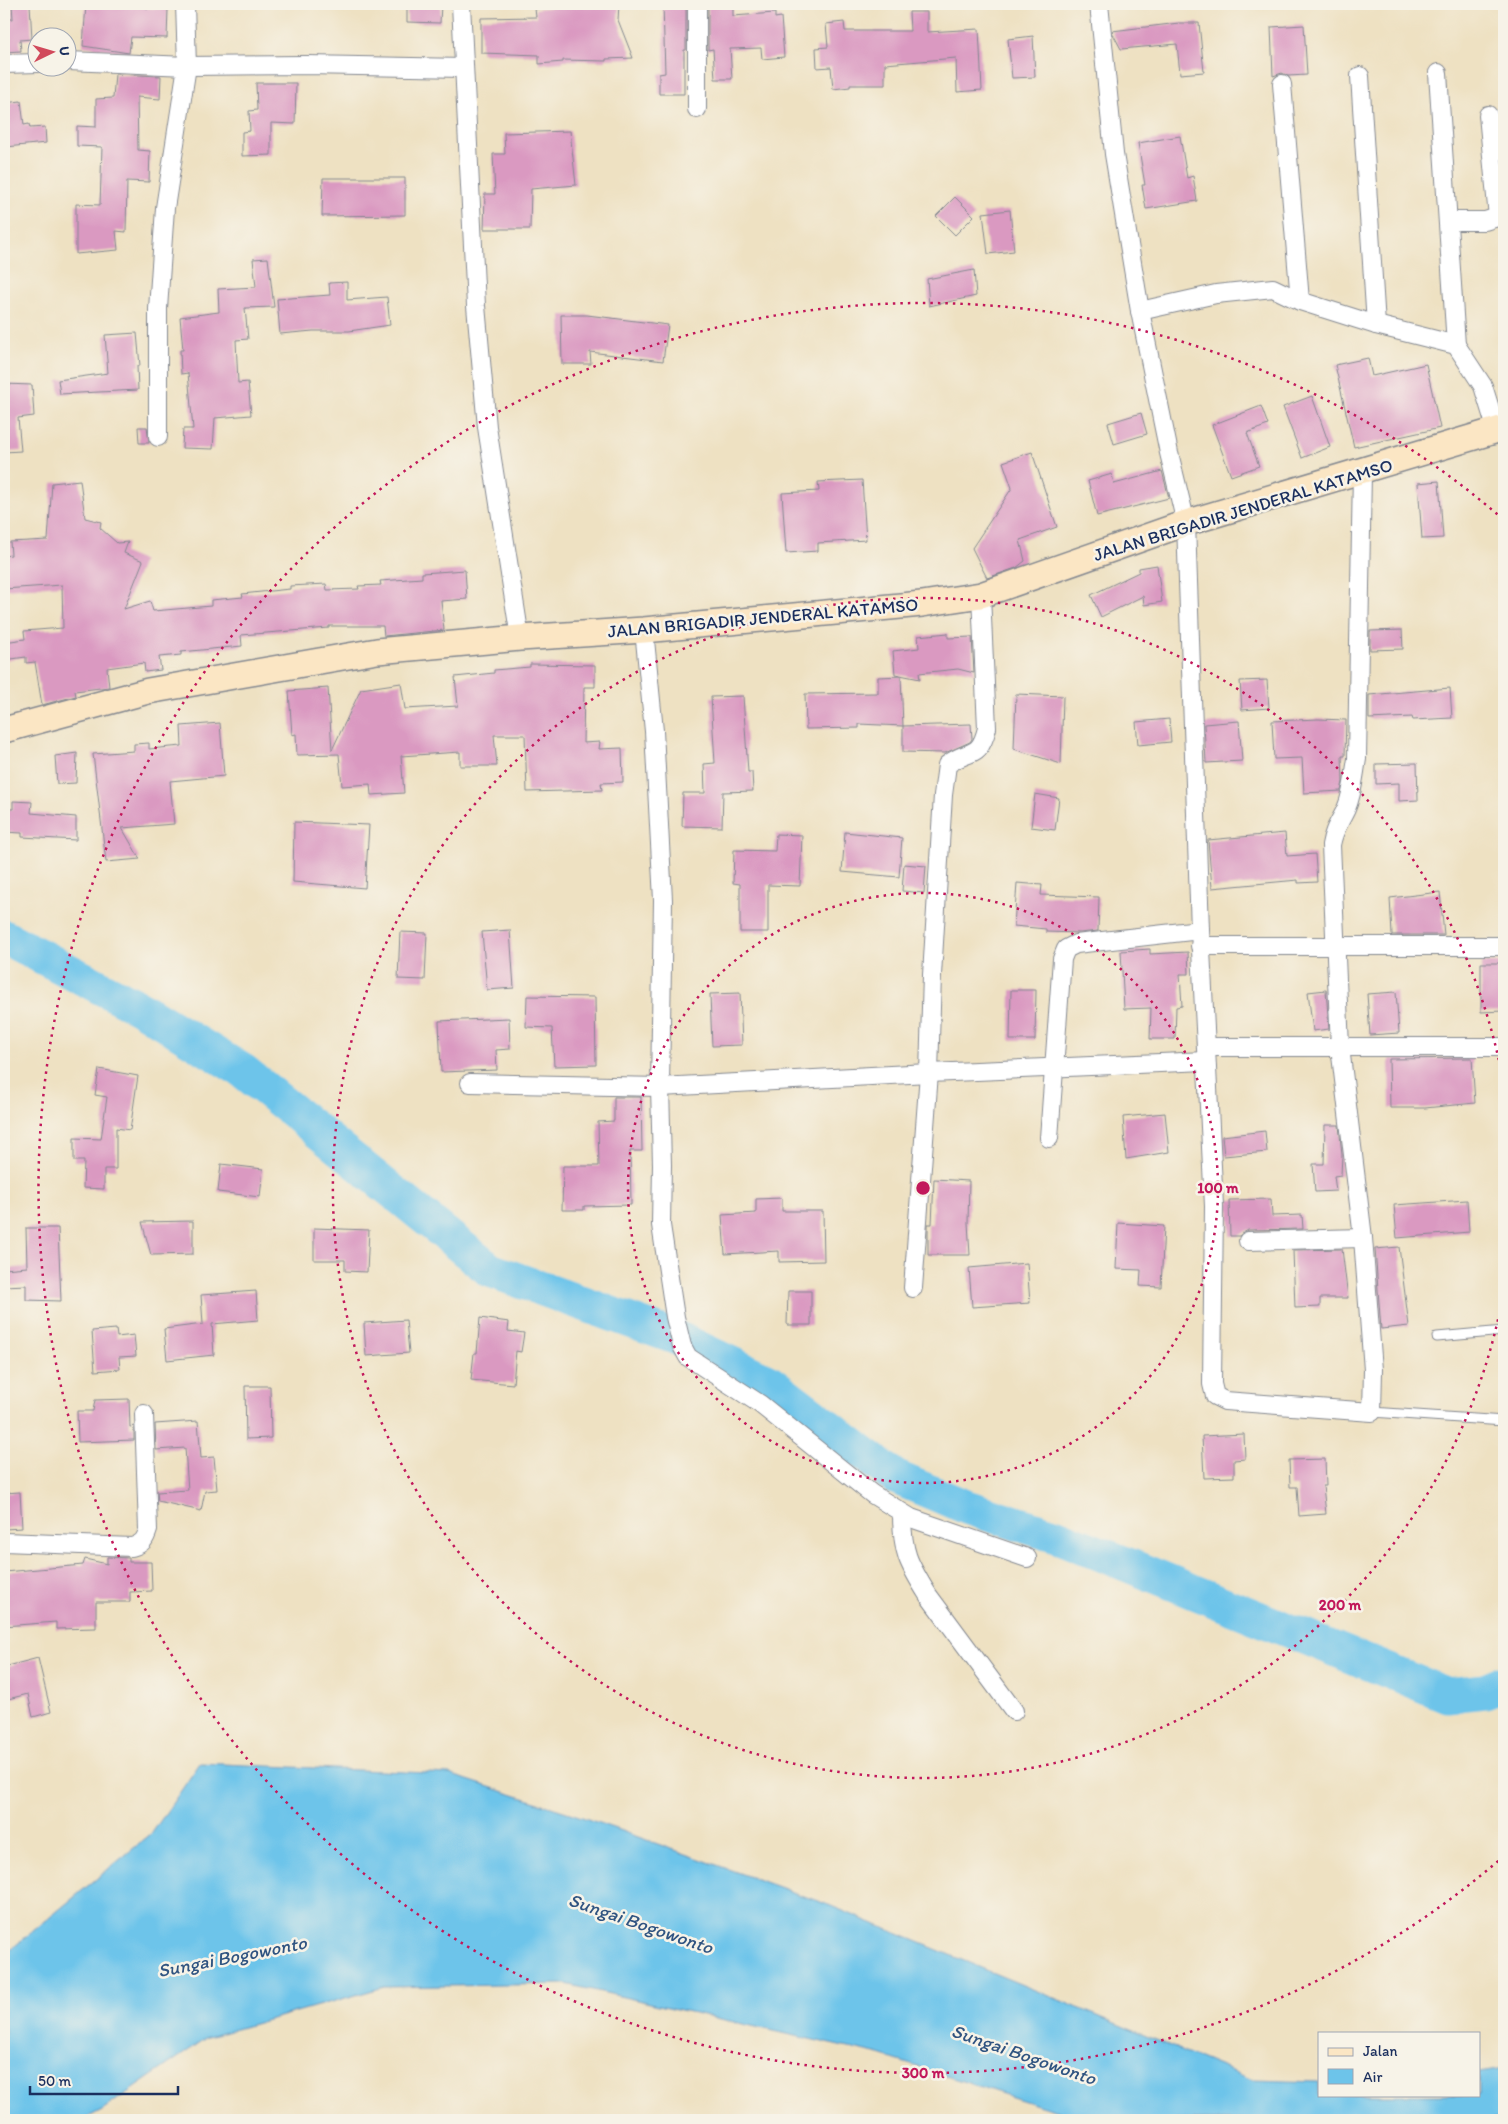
<svg xmlns="http://www.w3.org/2000/svg" width="1508" height="2124" font-family="Itim,sans-serif">
	<rect width="100%" height="100%" fill="#f7f3e8"/>
	<filter id="ink" filterUnits="userSpaceOnUse"><feTurbulence type="fractalNoise" baseFrequency=".02" numOctaves="2"/><feDisplacementMap in="SourceGraphic" scale="10" xChannelSelector="R" yChannelSelector="G"/><feConvolveMatrix kernelMatrix="1 2 1 2 8 2 1 2 1" color-interpolation-filters="sRGB"/></filter>
	<filter id="wash" filterUnits="userSpaceOnUse"><feTurbulence type="fractalNoise" baseFrequency=".0096" numOctaves="4" result="noise"/><feDisplacementMap in="SourceGraphic" scale="20" xChannelSelector="R" yChannelSelector="G"/><feGaussianBlur stdDeviation="1.12" result="paint"/><feColorMatrix in="noise" values="0 0 0 0 0 0 0 0 0 0 0 0 0 0 0 0 0 1.4 0 .05"/><feComposite in="paint" operator="in"/></filter>
	<g filter="url(#wash)">
		<rect width="100%" height="100%" fill="#eee1c2"/>
		<polygon fill="#6dc4ea" stroke="#447aa4" points="200,1763 449,1774 582,1817 826,1904 1253,2080 1319,2082 1319,2095 1479,2095 1479,2073 1504,2069 1504,2120 1073,2120 1066,2114 880,2055 566,1984 384,1987 208,2037 102,2110 83,2120 4,2120 4,1955 152,1833"/>
		<g fill="none" stroke-linecap="round" stroke-linejoin="round">
			<polyline stroke="#6dc4ea" stroke-width="35" points="4,937 140,1008 243,1071 490,1270 675,1337 770,1382 895,1477 966,1507 1057,1536 1447,1695 1485,1691 1504,1683"/>
		</g>
		<g id="blocks">
			<g fill="#da99c1">
				<polygon points="12,4 30,4 32,39 20,40 21,51 4,52 4,19 13,19"/>
				<polygon points="86,4 147,4 146,8 168,9 167,38 131,37 129,53 83,46"/>
				<polygon points="407,4 441,4 440,23 407,22"/>
				<polygon points="563,4 619,4 618,20 633,58 606,59 606,61 563,60 563,62 539,64 539,55 481,53 481,18 536,17 535,9 563,6"/>
				<polygon points="663,4 686,4 686,50 684,50 684,94 659,94 659,74 665,73"/>
				<polygon points="708,4 733,4 733,16 775,13 775,18 781,17 784,57 762,59 761,48 730,49 732,79 715,79 713,49 708,50"/>
				<polygon points="909,12 927,12 927,32 979,29 982,90 957,92 956,58 885,64 885,85 850,85 850,87 833,89 831,67 817,68 816,48 828,47 826,24 844,22 845,31 910,31"/>
				<polygon points="1179,23 1199,23 1204,72 1180,74 1177,44 1121,49 1113,34 1112,31"/>
				<polygon points="1304,25 1307,75 1288,76 1282,73 1273,76 1271,27"/>
				<polygon points="1033,36 1035,77 1012,78 1008,39"/>
				<polygon points="115,74 161,76 160,99 137,97 138,150 150,151 149,182 127,181 126,232 116,231 118,250 76,254 76,204 100,205 102,147 77,146 77,126 96,127 96,99 113,98"/>
				<polygon points="256,83 296,83 295,124 271,123 271,155 242,156 242,132 250,131 249,111 257,110"/>
				<polygon points="21,101 24,125 29,124 30,128 45,127 46,143 6,147 4,103"/>
				<polygon points="570,131 576,185 531,189 530,229 484,229 485,194 495,194 493,154 505,154 504,133"/>
				<polygon points="1180,136 1187,178 1193,176 1197,201 1146,209 1142,185 1145,185 1138,143"/>
				<polygon points="323,178 405,178 405,215 322,216"/>
				<polygon points="955,197 974,216 955,235 936,216"/>
				<polygon points="1010,210 1014,251 988,254 983,213"/>
				<polygon points="268,258 274,307 245,308 248,339 236,340 238,383 248,382 251,415 215,418 213,449 182,448 183,429 193,429 188,373 181,374 180,350 183,350 180,317 219,312 218,289 256,287 253,259"/>
				<polygon points="974,270 976,296 929,306 927,279"/>
				<polygon points="347,282 347,300 387,297 390,325 349,331 313,331 280,334 277,299 330,295 329,283"/>
				<polygon points="561,315 587,315 668,325 663,361 590,352 591,364 562,364"/>
				<polygon points="137,333 140,366 137,366 138,390 60,394 58,380 108,373 105,335"/>
				<polygon points="1368,358 1372,376 1426,364 1440,428 1354,447 1335,365"/>
				<polygon points="4,384 32,385 34,416 18,418 21,451 4,452"/>
				<polygon points="1312,396 1330,447 1302,458 1283,407"/>
				<polygon points="1261,406 1268,425 1247,433 1259,466 1231,476 1212,425"/>
				<polygon points="1141,413 1147,434 1114,444 1108,423"/>
				<polygon points="138,427 147,427 149,443 139,443"/>
				<polygon points="1032,452 1057,527 1020,540 1025,561 1016,568 987,578 972,548 1012,488 1003,462"/>
				<polygon points="1162,471 1169,498 1097,516 1088,481 1112,474 1114,484"/>
				<polygon points="80,480 85,518 101,522 100,528 117,543 128,542 124,553 143,561 124,609 150,601 153,611 211,606 211,600 243,597 242,594 290,589 290,586 326,584 327,590 359,589 358,586 381,585 380,581 422,578 422,573 465,570 467,599 441,601 444,630 384,636 383,626 329,626 329,628 241,635 242,646 181,652 181,655 159,657 161,670 145,672 144,663 107,668 109,687 75,691 76,696 42,705 35,662 26,663 26,657 4,660 4,642 25,639 24,631 63,628 62,585 4,589 4,556 11,555 10,542 48,540 52,483"/>
				<polygon points="862,480 866,540 818,543 818,551 786,553 782,493 819,491 818,482"/>
				<polygon points="1439,481 1443,538 1422,539 1418,483"/>
				<polygon points="1157,565 1162,602 1144,605 1143,596 1101,617 1091,595 1139,572 1139,568"/>
				<polygon points="1402,630 1403,649 1370,650 1370,631"/>
				<polygon points="948,633 948,638 972,637 974,673 958,669 919,673 920,679 895,674 893,651 919,648 918,636"/>
				<polygon points="530,664 595,665 595,687 584,687 583,743 600,742 599,749 622,748 623,782 601,783 602,790 527,792 525,735 494,735 497,766 460,766 460,752 401,756 404,793 371,795 370,784 342,786 339,754 297,755 296,734 292,735 289,691 328,688 332,750 361,689 401,683 405,709 458,706 455,677 494,673 494,670 530,667"/>
				<polygon points="901,676 903,726 859,724 859,728 806,729 805,694 878,693 878,677"/>
				<polygon points="1267,680 1269,708 1242,710 1240,681"/>
				<polygon points="1450,688 1452,718 1413,720 1412,717 1369,719 1369,695"/>
				<polygon points="1016,694 1063,696 1061,764 1014,749"/>
				<polygon points="743,696 748,772 752,772 753,791 723,792 722,827 682,826 683,793 705,793 704,764 715,763 711,697"/>
				<polygon points="1169,719 1171,742 1138,745 1136,722"/>
				<polygon points="1318,719 1346,720 1345,756 1342,756 1343,782 1341,791 1304,793 1302,758 1274,759 1272,721"/>
				<polygon points="1239,721 1242,761 1206,763 1204,724"/>
				<polygon points="220,723 224,776 170,781 174,824 122,828 140,859 106,862 93,754 134,751 134,744 149,743 149,749 182,746 181,726"/>
				<polygon points="971,724 972,739 970,742 945,753 903,752 903,726"/>
				<polygon points="77,753 76,783 57,784 55,756"/>
				<polygon points="1417,763 1418,800 1399,801 1399,783 1376,784 1376,764"/>
				<polygon points="1035,794 1059,798 1055,830 1031,827"/>
				<polygon points="13,801 32,802 31,813 76,817 76,840 22,837 22,833 4,832 4,809 13,809"/>
				<polygon points="294,822 369,825 365,888 293,882"/>
				<polygon points="845,832 902,838 899,877 842,872"/>
				<polygon points="1285,833 1287,856 1315,854 1317,882 1298,883 1298,880 1212,888 1208,840"/>
				<polygon points="776,834 802,835 800,886 768,885 768,932 740,932 740,884 733,883 734,850 775,851"/>
				<polygon points="904,864 926,866 924,893 902,891"/>
				<polygon points="1017,883 1042,885 1041,895 1099,897 1098,931 1080,933 1046,932 1046,929 1014,926"/>
				<polygon points="1440,892 1444,935 1392,935 1390,898"/>
				<polygon points="510,930 514,988 487,990 482,932"/>
				<polygon points="400,932 427,933 425,980 398,979"/>
				<polygon points="1150,949 1150,954 1188,952 1189,974 1180,974 1182,1006 1176,1007 1175,1039 1150,1039 1151,1008 1124,1009 1121,951"/>
				<polygon points="1481,963 1504,963 1504,1011 1481,1012"/>
				<polygon points="1011,990 1036,990 1035,1040 1010,1040"/>
				<polygon points="1326,990 1329,1029 1313,1031 1308,992"/>
				<polygon points="1396,992 1399,1033 1370,1035 1367,994"/>
				<polygon points="740,993 742,1045 712,1046 710,994"/>
				<polygon points="527,996 595,997 596,1065 554,1066 552,1028 526,1027"/>
				<polygon points="509,1018 510,1049 496,1050 497,1070 441,1072 439,1021"/>
				<polygon points="1472,1058 1475,1103 1425,1108 1390,1108 1389,1059"/>
				<polygon points="99,1069 138,1076 130,1130 116,1128 116,1169 104,1169 104,1189 83,1188 84,1161 74,1161 74,1138 101,1139 107,1097 95,1095"/>
				<polygon points="614,1097 641,1097 642,1151 630,1151 631,1205 584,1206 584,1210 562,1210 563,1166 599,1166 598,1122 614,1121"/>
				<polygon points="1165,1113 1169,1152 1126,1159 1123,1117"/>
				<polygon points="1325,1125 1339,1125 1342,1155 1341,1175 1334,1176 1336,1191 1315,1192 1313,1164 1324,1164"/>
				<polygon points="1265,1131 1267,1152 1224,1156 1222,1136"/>
				<polygon points="221,1164 263,1169 260,1197 218,1192"/>
				<polygon points="934,1179 969,1181 968,1223 970,1255 928,1255 928,1224 932,1224"/>
				<polygon points="782,1198 782,1211 823,1211 824,1261 779,1262 779,1251 725,1254 722,1215 756,1213 756,1199"/>
				<polygon points="1271,1199 1272,1216 1302,1215 1303,1229 1248,1230 1239,1236 1230,1236 1229,1200"/>
				<polygon points="1467,1200 1469,1232 1397,1238 1394,1205"/>
				<polygon points="193,1221 193,1254 151,1255 142,1222"/>
				<polygon points="1118,1223 1164,1226 1161,1287 1140,1286 1141,1270 1116,1269"/>
				<polygon points="26,1228 58,1228 61,1301 26,1300 26,1285 4,1286 4,1269 27,1267"/>
				<polygon points="314,1228 369,1230 367,1272 345,1271 345,1260 314,1260"/>
				<polygon points="1399,1247 1409,1326 1381,1329 1375,1249"/>
				<polygon points="1342,1249 1348,1298 1320,1298 1320,1307 1295,1308 1293,1250"/>
				<polygon points="1027,1263 1030,1303 972,1307 969,1268"/>
				<polygon points="256,1291 258,1320 212,1324 214,1355 167,1360 164,1329 203,1324 201,1295"/>
				<polygon points="788,1291 811,1291 811,1325 787,1325"/>
				<polygon points="480,1318 509,1322 508,1331 524,1333 521,1352 516,1351 513,1384 471,1380 474,1353 477,1353"/>
				<polygon points="406,1320 409,1353 366,1356 364,1323"/>
				<polygon points="116,1329 117,1337 134,1335 136,1356 119,1357 120,1369 95,1371 92,1331"/>
				<polygon points="245,1386 270,1386 271,1438 246,1439"/>
				<polygon points="129,1399 130,1427 134,1426 134,1440 78,1442 77,1411 93,1411 95,1400"/>
				<polygon points="198,1421 201,1458 214,1457 217,1490 205,1491 201,1511 158,1501 157,1492 188,1490 185,1448 156,1450 155,1424"/>
				<polygon points="1244,1434 1245,1459 1234,1460 1234,1477 1204,1478 1202,1436"/>
				<polygon points="1325,1459 1326,1486 1323,1486 1326,1514 1299,1516 1297,1487 1290,1487 1289,1460"/>
				<polygon points="20,1492 22,1528 4,1529 4,1493"/>
				<polygon points="107,1557 129,1558 129,1562 151,1562 152,1591 130,1592 130,1602 96,1602 96,1628 56,1629 56,1622 4,1626 4,1572 83,1565 85,1559 107,1564"/>
				<polygon points="38,1658 51,1712 33,1717 28,1694 4,1700 4,1667"/>
			</g>
		</g>
	</g>
	<g filter="url(#ink)">
		<use href="#blocks" fill-opacity="0" stroke="#848890" stroke-width="1"/>
		<g fill="none" stroke-linecap="round" stroke-linejoin="round">
			<defs>
				<g id="service">
					<polyline points="1437,1337 1504,1331"/>
					<polyline points="1372,1412 1504,1421"/>
				</g>
				<g id="minor">
					<polyline points="461,4 476,306 487,427 520,638"/>
					<path d="M1099,4L1114,154L1140,311L1169,453L1186,523L1200,930L1214,1206L1212,1384L1215,1396L1225,1401L1372,1412L1373,1370L1363,1238L1340,1047L1331,845C1334,828 1339,824 1346,809C1353,793 1354,776 1357,759L1362,472"/>
					<polyline points="68,61 187,66 306,65 464,68"/>
					<polyline points="4,64 38,63"/>
					<polyline points="1438,73 1456,345"/>
					<polyline points="1360,76 1376,325"/>
					<polyline points="1282,84 1300,301"/>
					<polyline points="697,109 697,4"/>
					<polyline points="1488,115 1498,217"/>
					<polyline points="1448,221 1485,221 1504,215"/>
					<polyline points="1140,311 1216,294 1273,288 1300,301 1376,325 1456,345 1483,386 1497,431"/>
					<polyline points="158,437 158,309 165,208 187,66 185,4"/>
					<polyline points="644,630 654,731 663,900 660,1087 662,1165 661,1225 675,1317 682,1346 688,1357 760,1404 872,1494 911,1518 1027,1558"/>
					<polyline points="1200,946 1504,946"/>
					<polyline points="1206,1047 1504,1047"/>
					<polyline points="470,1083 660,1087 929,1073 1206,1061"/>
					<polyline points="1049,1138 1062,959 1066,949 1076,944 1200,930"/>
					<polyline points="1248,1241 1363,1238"/>
					<path d="M913,1288L929,1073L932,975L943,795L947,765C969,748 979,761 987,728L981,595"/>
					<path d="M902,1513C902,1552 908,1563 928,1595L1014,1711"/>
					<path d="M4,1542L132,1547C142,1544 145,1540 148,1530L144,1414"/>
				</g>
				<polyline id="secondary" points="4,730 148,691 377,651 520,638 644,630 922,604 981,595 1186,523 1504,428"/>
			</defs>
			<use href="#service" stroke="#848890" stroke-width="11"/>
			<use href="#minor" stroke="#848890" stroke-width="20"/>
			<use href="#secondary" stroke="#848890" stroke-width="28"/>
			<use href="#service" stroke="#fff" stroke-width="9"/>
			<use href="#minor" stroke="#fff" stroke-width="18"/>
			<use href="#secondary" stroke="#fbe6c4" stroke-width="25"/>
		</g>
	</g>
	<g fill="none" stroke="#c2185b" stroke-width="2.5" stroke-dasharray="2.5 5">
		<circle cx="923" cy="1188" r="295"/>
		<path d="M1504 1290A590 590 0 1 1 1504 1086"/>
		<path d="M1504 1856A885 885 0 1 1 1504 520"/>
	</g>
	<g text-anchor="middle" stroke-width="5" stroke-linejoin="round" paint-order="stroke">
		<g font-size="18" fill="#1b2f5e" stroke="#f7f3e8">
			<text transform="translate(1243 510) rotate(-17)" y="6">JALAN BRIGADIR JENDERAL KATAMSO</text>
			<text transform="translate(763 618) rotate(-5)" y="6">JALAN BRIGADIR JENDERAL KATAMSO</text>
		</g>
		<g font-size="19" font-style="italic" fill="#305481" stroke="#f7f3e8">
			<text transform="translate(641 1923) rotate(19)" y="7">Sungai Bogowonto</text>
			<text transform="translate(232 1956) rotate(-11)" y="7">Sungai Bogowonto</text>
			<text transform="translate(1024 2054) rotate(19)" y="7">Sungai Bogowonto</text>
		</g>
	</g>
	<circle cx="923" cy="1188" r="8" fill="#c2185b" stroke="#f7f3e8" stroke-width="2.5"/>
	<g font-size="15" text-anchor="middle" font-weight="bold" fill="#c2185b" stroke="#f7f3e8" stroke-width="5" stroke-linejoin="round" paint-order="stroke">
		<text x="1218" y="1193">100 m</text>
		<text x="1340" y="1610">200 m</text>
		<text x="923" y="2078">300 m</text>
	</g>
	<rect width="1508" height="2124" fill="none" stroke="#f7f3e8" stroke-width="20"/>
	<rect x="1318" y="2032" width="162" height="65" fill="#f7f3e8" stroke="#9fa5b1"/>
	<rect x="1328" y="2048" width="25" height="8" fill="#fbe6c4" stroke="#9fa5b1"/>
	<text x="1363" y="2056" font-size="15" fill="#1b2f5e">Jalan</text>
	<rect x="1328" y="2069" width="25" height="15" fill="#6dc4ea" stroke="#9fa5b1"/>
	<text x="1363" y="2082" font-size="15" fill="#1b2f5e">Air</text>
	<g transform="translate(52 52) rotate(85)"><circle r="24" fill="#f7f3e8" stroke="#9fa5b1"/>
	<path d="M0-4L9 19L0 12L-9 19Z" fill="#d1495b"/>
	<text y="-8" font-size="14" font-weight="bold" text-anchor="middle" fill="#1b2f5e">U</text>
	</g>
	<path d="M30 2086v8h148v-8" fill="none" stroke="#1b2f5e" stroke-width="2.5"/>
	<text x="38" y="2086" font-size="15" fill="#1b2f5e" stroke="#f7f3e8" stroke-width="4" paint-order="stroke">50 m</text>
</svg>
